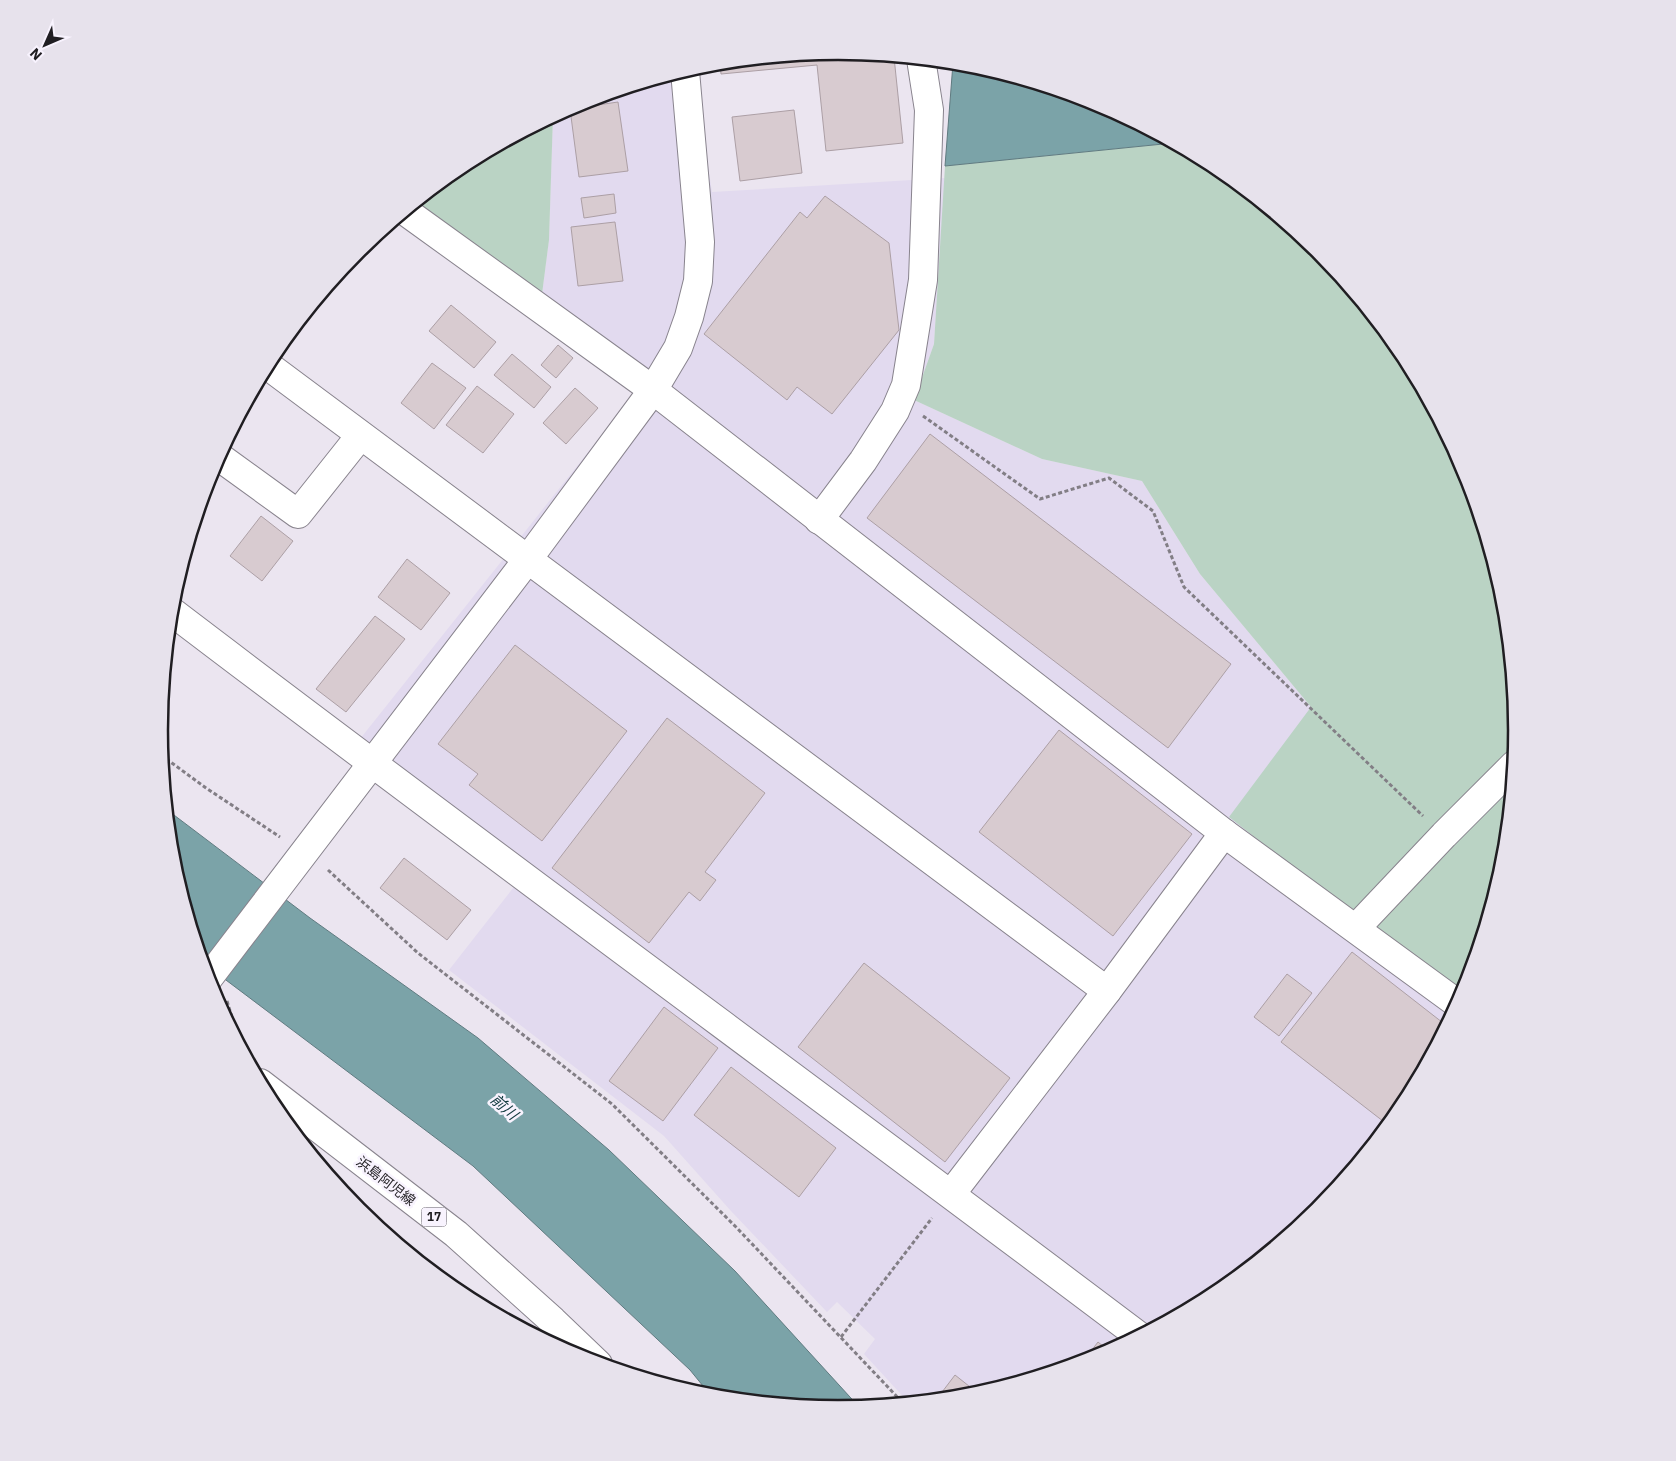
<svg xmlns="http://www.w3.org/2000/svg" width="1676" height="1461" font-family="'IBM Plex Sans','Noto Sans JP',sans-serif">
	<rect width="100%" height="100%" fill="#ebe5f0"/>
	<polygon fill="#e2daef" points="693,68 712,192 945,178 934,344 914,400 1042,459 1142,481 1200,574 1311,707 1461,999 1403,1108 1318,1211 1215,1295 1098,1358 970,1397 909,1403 864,1354 875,1339 837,1302 827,1312 731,1211 664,1136 449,970 517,883 352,749 644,382 541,302 549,240 553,116 578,103"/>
	<g fill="#bad3c4">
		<polygon points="553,116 549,240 541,302 412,206 461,166"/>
		<polygon points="1173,143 1216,166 1319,250 1403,353 1466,471 1504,598 1517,731 1504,863 1465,991 1461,999 1229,817 1311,707 1200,574 1142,481 1042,459 914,400 934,344 945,166"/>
	</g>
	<g fill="#7ba3a8" stroke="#607b80">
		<polygon points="953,63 971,64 1098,103 1173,143 945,166"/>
		<polygon points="166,809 310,918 478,1038 609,1150 735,1271 860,1408 838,1410 712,1397 690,1370 473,1166 202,962 172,863"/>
	</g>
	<g fill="#d8cbd0" stroke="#ac9fa5">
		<polygon points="838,51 894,57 903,143 826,151 817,65 721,74 720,63"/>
		<polygon points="618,102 628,171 579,177 570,109"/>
		<polygon points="794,110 802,173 740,181 732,117"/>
		<polygon points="614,194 616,213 584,218 581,198"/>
		<polygon points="825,196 889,243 899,330 832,414 797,387 787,400 704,334 800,212 807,218"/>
		<polygon points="615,222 623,281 578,286 571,227"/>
		<polygon points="451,305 496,342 474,368 429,331"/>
		<polygon points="558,345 573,358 556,378 541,365"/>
		<polygon points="512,354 551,387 534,408 494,375"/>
		<polygon points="432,363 466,388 434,429 401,403"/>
		<polygon points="477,386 514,414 483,453 446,425"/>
		<polygon points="575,388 598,408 566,444 543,423"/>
		<polygon points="930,434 1231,664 1168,748 867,518"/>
		<polygon points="261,516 293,541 262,581 230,556"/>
		<polygon points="407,559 450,593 421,630 378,597"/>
		<polygon points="375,616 405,639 346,712 316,689"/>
		<polygon points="515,645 627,731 542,841 469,785 478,774 438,744"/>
		<polygon points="667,718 765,793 705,872 716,880 700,901 689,892 649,943 552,868"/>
		<polygon points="1059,730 1192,834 1113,936 979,832"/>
		<polygon points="404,858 471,910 447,940 380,888"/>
		<polygon points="1352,952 1447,1026 1403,1108 1388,1125 1281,1042"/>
		<polygon points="864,963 1010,1078 945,1162 798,1047"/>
		<polygon points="1287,974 1312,993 1279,1036 1254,1017"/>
		<polygon points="664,1007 718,1048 663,1121 609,1081"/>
		<polygon points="731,1067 836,1148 799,1197 694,1115"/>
		<polygon points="1098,1342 1110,1352 1098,1358 1082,1363"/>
		<polygon points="955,1375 979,1394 970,1397 936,1400"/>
	</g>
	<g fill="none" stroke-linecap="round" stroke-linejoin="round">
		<defs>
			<g id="minor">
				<polyline points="405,211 653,390 1224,833 1458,1004"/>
				<polyline points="267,365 1107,991"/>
				<polyline points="218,456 298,514 360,436"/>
				<polyline points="819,520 863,461 895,411 906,385 923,280 929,110 921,59"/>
				<path d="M171,611C491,855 817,1093 1139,1336"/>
				<polyline points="1356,928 1444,835 1514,765"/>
				<polyline points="207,980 528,559 653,390 678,348 689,317 698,281 700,242 685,71"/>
				<polyline points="951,1194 1107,991 1224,833"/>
			</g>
			<polyline id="major" points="260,1083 456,1234 553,1321 598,1364"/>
		</defs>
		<use href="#minor" stroke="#88838d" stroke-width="30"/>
		<use href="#major" stroke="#88838d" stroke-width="30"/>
		<g stroke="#827e85" stroke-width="3" stroke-dasharray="4 2.5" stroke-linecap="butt">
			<polyline points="284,342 302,319"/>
			<polyline points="923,416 1040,499 1109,478 1153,511 1184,587 1423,816"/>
			<polyline points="161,755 206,788 280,837"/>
			<polyline points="328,870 418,953 612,1104 736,1227 903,1403"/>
			<polyline points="227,1001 234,1024"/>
			<polyline points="841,1337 932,1218"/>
		</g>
		<use href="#minor" stroke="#fff" stroke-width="28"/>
		<use href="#major" stroke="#fff" stroke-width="28"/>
	</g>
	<g text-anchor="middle" stroke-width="5" stroke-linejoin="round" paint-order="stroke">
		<rect fill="#f8f3fe" stroke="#615e64" stroke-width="1" x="421.5" y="1207.5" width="25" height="19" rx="4"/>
		<g font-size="12" font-weight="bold" fill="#201e22">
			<text x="434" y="1221">17</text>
		</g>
		<g font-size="14" fill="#201e22" stroke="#f8f3fe">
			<text transform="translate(386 1181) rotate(38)" y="5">浜島阿児線</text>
		</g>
		<g font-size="15" font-style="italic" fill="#11393e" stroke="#f8f3fe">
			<text transform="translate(504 1107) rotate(41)" y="5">前川</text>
		</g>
	</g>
	<path d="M0 0H1676V1461H0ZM168 730a670 670 0 1 1 1340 0a670 670 0 1 1-1340 0Z" fill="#e7e2ec" fill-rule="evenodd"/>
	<path fill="none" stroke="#201e22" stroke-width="2.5" d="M168 730a670 670 0 1 1 1340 0a670 670 0 1 1-1340 0Z"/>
	<g transform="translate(45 45) rotate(225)" stroke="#f8f3fe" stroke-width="4" paint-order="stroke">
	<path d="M0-4L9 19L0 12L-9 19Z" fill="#201e22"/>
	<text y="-8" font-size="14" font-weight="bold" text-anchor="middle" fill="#201e22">N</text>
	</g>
</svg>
